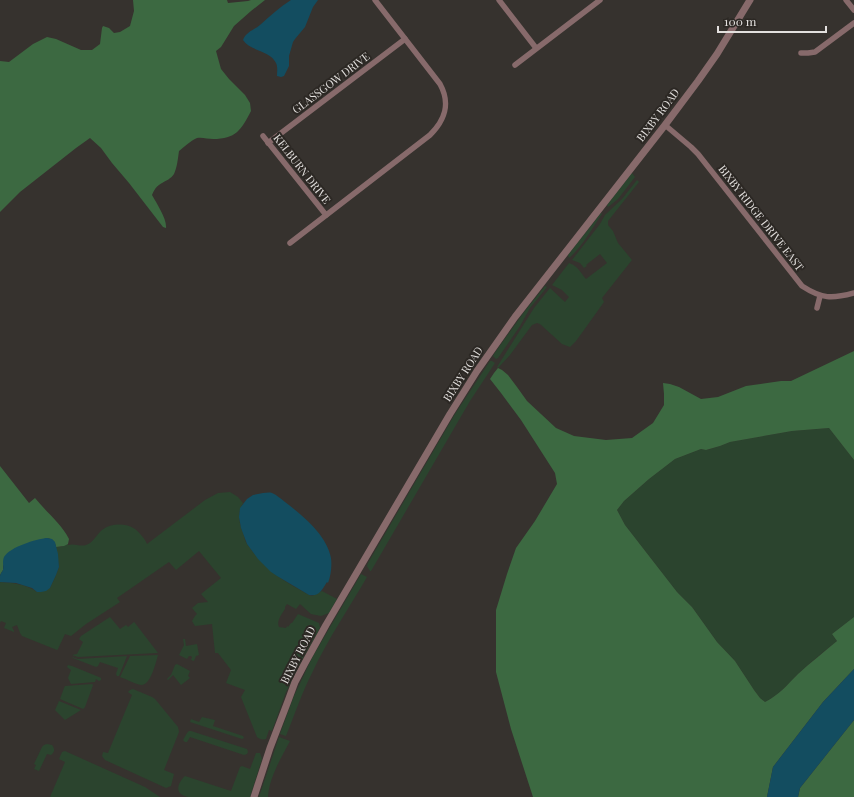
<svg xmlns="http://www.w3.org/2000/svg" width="854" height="797" font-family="'Playfair Display',serif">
	<rect width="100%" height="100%" fill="#36322e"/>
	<g fill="#2b442e">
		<polygon points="632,173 635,177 618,199 608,207 607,205"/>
		<path d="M637,180L639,182L608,221V225L613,231L618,243L632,260L602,298L604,302L584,330L576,341L570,347L562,344L540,324L537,323L532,325L510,355L498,368L497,367L534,308L550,288L565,302L569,297L562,290L552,285L569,263C578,266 580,272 586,279L607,263L600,254L586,265L587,266L584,268L580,263L572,260L600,224L605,215L622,199Z"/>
		<path d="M601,213L602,214C592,228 583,246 569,258L568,255Z"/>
		<polygon points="545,286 547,287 530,308 520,326 498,358 496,359 493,356 494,354 524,312"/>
		<polygon points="490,361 492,361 495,363 470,401 371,571 370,571 367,566 368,563 455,414"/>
		<path d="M829,428L854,460V617L832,634L837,641C824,651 811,662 799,673C788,684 779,695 765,702L760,698L754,690L735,661L717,642L692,607L677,592L625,525L617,510L624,501L649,479L675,459L701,449L707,450L720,446L730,442L792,431Z"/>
		<path d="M230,492L238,497L243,503C237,513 239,522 243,533C244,536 245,541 247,544C249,547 251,549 253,552C268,572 287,583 309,595L312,596L322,591L337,599L329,613L321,616L311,614L300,604L296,609L287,604L285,607V609C282,614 276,621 279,627L286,628L287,626L288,627L291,623H292L298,614L319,623L320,628L303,658L286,692L272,731L269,730L266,739C263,740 259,739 257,737L241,697L245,690L226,683L231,670L218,653H215L212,624L195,626L192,621L195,616L197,614L192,608L198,603L208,602L201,594L221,578L199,551L176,570L169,562L117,598L120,602L86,624L71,636L65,634L58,649L57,650L22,636L20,633L17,625L12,627L14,631V632L4,628L6,623L1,621L0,623V582C13,583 26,584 37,592L50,588L56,575L59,567L56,547H61L67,544L68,545C74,543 80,547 86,545C93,543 97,534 102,530C111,523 126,523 135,529C140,533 145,539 147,544L205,500L218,493Z"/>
		<path d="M361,574L367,577C349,608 328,639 313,671C302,692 295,714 286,736L280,734L294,696L312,658Z"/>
		<polygon points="110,617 120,629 126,625 128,627 134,622 135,623 158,653 78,657 72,655 77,654 83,642 79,639 81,636"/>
		<polygon points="183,639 185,639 186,646 197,644 199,655 196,656 194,661 191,660 192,657 191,656 189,656 187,659 179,655 184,645"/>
		<path d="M158,655C156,662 151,684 142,685C137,685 126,679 120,677L130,656Z"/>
		<polygon points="127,656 119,676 117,676 116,674 118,668 100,662 98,666 96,667 73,658 72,657 78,659"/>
		<polygon points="177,664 190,671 188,676 190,678 181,685 173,675 168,680 167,679 171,675 175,665"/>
		<polygon points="68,665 72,666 99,677 101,678 101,680 99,681 96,679 95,682 71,684 68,678 71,670 67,667"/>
		<polygon points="92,684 93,685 92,688 85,707 83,709 60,699 64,688 65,686"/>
		<polygon points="133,689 152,697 155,699 178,727 179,732 164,770 174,774 171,786 166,788 105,760 102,756 103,752 108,753 132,695 128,692 130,690"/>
		<polygon points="59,701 81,710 65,720 55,710"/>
		<polygon points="202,717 215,720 213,726 243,736 244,738 242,739 190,722 191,719 199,722"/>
		<polygon points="189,731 191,731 247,749 248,752 247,754 244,755 190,737 187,742 185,742 183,740 187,733"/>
		<path d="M279,737L290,741C281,758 269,778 268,797H259Z"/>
		<path d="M47,744L52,745C55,749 55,752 51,755L47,754L39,771L34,769L36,765L34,764L42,747L44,745Z"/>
		<polygon points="65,751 145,787 160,797 50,797 65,762 59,759 62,752"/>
		<path d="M256,753H260L262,759L250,797H188C186,796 183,796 181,794C175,790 180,780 185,776L231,791L240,767L242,766L250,769Z"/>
	</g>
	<g fill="#3c6941">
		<path d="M133,0H227L228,3L248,1L251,0H265L251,11L234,26L221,47L216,51L221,69L229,79L245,95L250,103L251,111C241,130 236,139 213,139C208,139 202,137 197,138C190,141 184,147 179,151C178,158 177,168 174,174C167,184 158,180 152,195C157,204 167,219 166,228L163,227L129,183L112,163L101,148L90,138L76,148L20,192L0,212V61L9,62L33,44L47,37L56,39L81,50H92L100,44L102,28L103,26L109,28L114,33L120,32L130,26L134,11Z"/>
		<path d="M854,351V460L829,428L792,431L730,442L720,446L706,450L701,449L675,459L649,479L624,501L617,510L625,525L677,592L692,607L717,642L735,661L754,690L760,698L765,702C779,695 788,684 798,674C811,662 824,652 837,641L832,634L854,617V669L823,702L773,767L767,797H533L511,729L496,672V610L507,574L516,548L535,521L557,484L555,473L521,420L501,393L490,379L494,373L498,368L502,370L508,375L517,387L527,401L556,428L574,436L606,440L632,438L653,423L664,405V394L663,383L670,384L679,387L701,399L718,397L746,386L781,381H791Z"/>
		<path d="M0,466L29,503L35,498C46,512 61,523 69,539L68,544L64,546L56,547C55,541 53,539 47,538L14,549L3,566V570L0,575Z"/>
		<polygon points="854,720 854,797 798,797 800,788"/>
	</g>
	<g fill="#134d60">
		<path d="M291,0H318L313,7L305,27L295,39L293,42L289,56V66L284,76L281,77L277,76C277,72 278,67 276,63C271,51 250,51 243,40C246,32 254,30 260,25C270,16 280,7 291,0Z"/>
		<path d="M263,493C266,493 269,492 272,493C277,495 281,499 285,502C302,515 327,535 331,558C332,566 331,575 328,583L327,582C322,590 319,597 309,595L277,576L271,572L258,559L247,544L241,528L239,517L240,508L247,499L253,495Z"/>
		<path d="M47,538L52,539L55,542L58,554L59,567L56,575L50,588L46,591L41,592H37L32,588L16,583L0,582C0,580 0,578 0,576C0,574 2,572 3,570C4,566 2,562 4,557C10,547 36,539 47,538Z"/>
		<polygon points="854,669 854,720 800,788 798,797 767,797 773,767 823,702"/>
	</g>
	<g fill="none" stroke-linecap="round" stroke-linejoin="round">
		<g stroke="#876a6b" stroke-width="5.5">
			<polyline points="499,0 536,48"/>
			<polyline points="846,0 854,10"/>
			<polyline points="801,53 808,53 815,52 854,23"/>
			<polyline points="515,65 600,0"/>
			<path d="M665,125L691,147L698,154L802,286C822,299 832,299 854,293"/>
			<polyline points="263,136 326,215"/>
			<polyline points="268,143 405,39"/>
			<path d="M290,243L430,135C445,120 451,104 440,84L375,0"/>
			<polyline points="817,308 820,296"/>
		</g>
		<polyline stroke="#876a6b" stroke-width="7" points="254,797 270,748 288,701 295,682 305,663 326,625 450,414 477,371 515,317 665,125 698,81 717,54 750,0"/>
	</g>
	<g text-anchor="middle" stroke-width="4" stroke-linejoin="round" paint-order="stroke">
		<g font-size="11" fill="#e3e0de" stroke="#2c2824">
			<text transform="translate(331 83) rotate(-37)" y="4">GLASSGOW DRIVE</text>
			<text transform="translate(658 115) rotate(-53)" y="4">BIXBY ROAD</text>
			<text transform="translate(302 169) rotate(52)" y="4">KELBURN DRIVE</text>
			<text transform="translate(761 218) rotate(52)" y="4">BIXBY RIDGE DRIVE EAST</text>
			<text transform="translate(463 374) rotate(-57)" y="4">BIXBY ROAD</text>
			<text transform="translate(298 655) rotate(-63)" y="4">BIXBY ROAD</text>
		</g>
	</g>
	<path d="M718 26v6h108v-6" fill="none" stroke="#e3e0de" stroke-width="2"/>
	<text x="724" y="26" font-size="12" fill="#e3e0de" stroke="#2c2824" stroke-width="3" paint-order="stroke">100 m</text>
</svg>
